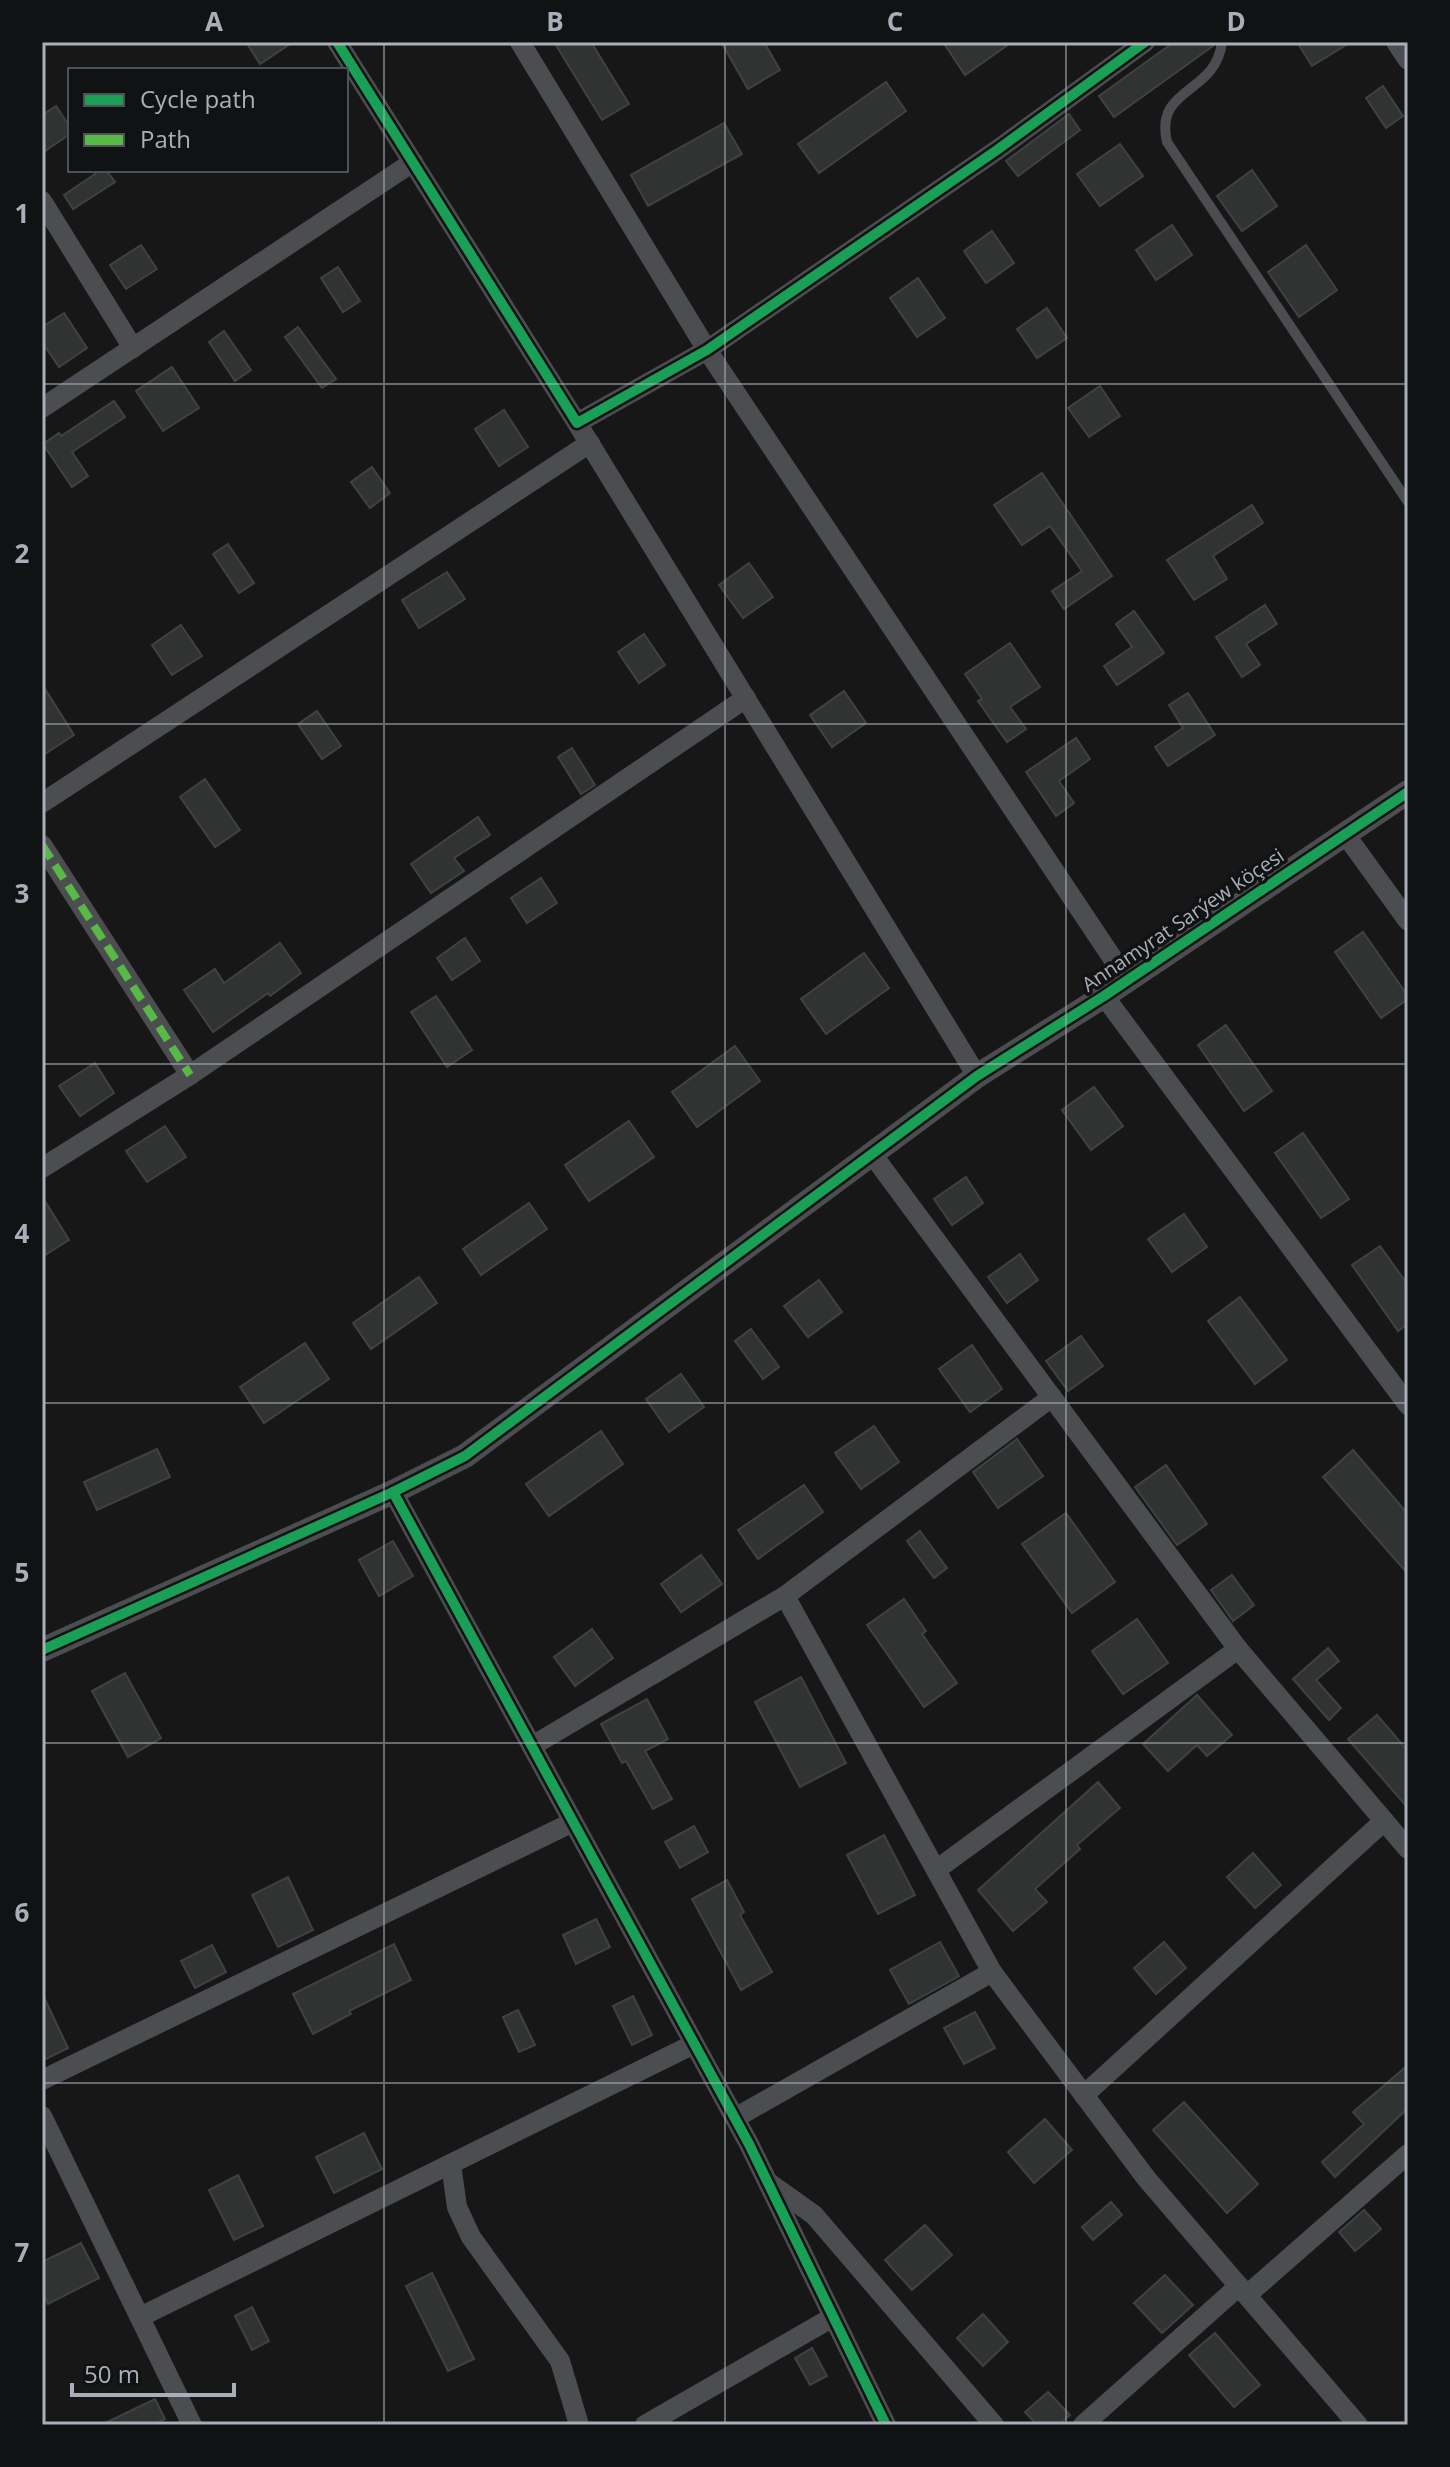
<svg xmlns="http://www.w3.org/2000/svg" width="1450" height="2467" font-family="'Open Sans',sans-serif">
	<rect width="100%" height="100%" fill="#171717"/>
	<g fill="#313232" stroke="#3f4143" stroke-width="2">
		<polygon points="246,42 293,42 260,64"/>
		<polygon points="554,42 591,42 629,104 602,120"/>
		<polygon points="721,42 764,42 780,70 748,89"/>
		<polygon points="943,42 1012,42 965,75"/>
		<polygon points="1174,42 1214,42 1213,46 1114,117 1099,96"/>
		<polygon points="1297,42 1351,42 1312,66"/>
		<polygon points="886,82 906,111 819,173 798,144"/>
		<polygon points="1383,86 1403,116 1386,128 1366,98"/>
		<polygon points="56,106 70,127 70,134 42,153 42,115"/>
		<polygon points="1069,114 1080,130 1018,176 1006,161"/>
		<polygon points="724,123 742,154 648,206 631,175"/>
		<polygon points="1120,144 1143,176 1100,206 1077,174"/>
		<polygon points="101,170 106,170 115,182 73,209 64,195"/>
		<polygon points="1252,170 1277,206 1242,231 1217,196"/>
		<polygon points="1172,225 1192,255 1156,280 1136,250"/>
		<polygon points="992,231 1014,263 986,283 964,251"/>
		<polygon points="141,245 157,269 126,289 110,265"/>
		<polygon points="1306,245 1337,290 1299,317 1268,272"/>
		<polygon points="338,267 360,301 343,312 321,278"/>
		<polygon points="918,278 945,318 917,337 890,298"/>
		<polygon points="1047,308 1067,338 1037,358 1017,329"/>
		<polygon points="64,313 87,348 59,367 42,342 42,327"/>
		<polygon points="298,327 336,379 322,388 285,337"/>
		<polygon points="224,331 251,370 235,381 209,342"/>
		<polygon points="172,367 199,408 163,431 136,391"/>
		<polygon points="1100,386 1120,416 1089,437 1068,408"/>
		<polygon points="114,401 125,417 72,452 88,476 72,487 43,444 59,433 61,436"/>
		<polygon points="504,410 528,447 499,466 475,429"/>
		<polygon points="372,467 390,493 370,508 351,482"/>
		<polygon points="1042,473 1112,576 1064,609 1052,591 1082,571 1050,526 1022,545 994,505"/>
		<polygon points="1252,505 1263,523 1213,556 1227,579 1194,600 1167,560"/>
		<polygon points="228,544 254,583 239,593 213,554"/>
		<polygon points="749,563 773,597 743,618 719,585"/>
		<polygon points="447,572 465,599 419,628 402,600"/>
		<polygon points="1265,605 1277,624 1246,644 1260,665 1242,677 1216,637"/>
		<polygon points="1134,611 1164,653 1117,685 1104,666 1132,647 1116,624"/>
		<polygon points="181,625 202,656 172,675 152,645"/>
		<polygon points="644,634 665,665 639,683 618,652"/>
		<polygon points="1010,643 1040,687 1010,707 1026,729 1007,742 978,701 982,699 965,674"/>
		<polygon points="42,684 74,735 42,756"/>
		<polygon points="844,691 866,723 832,747 810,715"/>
		<polygon points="1188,693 1215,735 1168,766 1155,747 1183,728 1169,705"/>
		<polygon points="317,711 341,746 322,759 298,724"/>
		<polygon points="1076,738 1090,759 1059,781 1074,803 1056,816 1026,772"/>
		<polygon points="572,748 595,785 581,794 558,757"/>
		<polygon points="205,779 240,830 215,847 180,797"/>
		<polygon points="478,817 490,835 454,858 464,871 431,893 411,864"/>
		<polygon points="541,878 557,903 527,923 511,898"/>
		<polygon points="1363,932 1408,996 1408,999 1381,1018 1335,952"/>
		<polygon points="465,938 480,961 452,980 437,958"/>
		<polygon points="280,943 301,973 270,996 268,993 213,1032 184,990 215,969 224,983"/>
		<polygon points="864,953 889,988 826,1034 801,999"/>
		<polygon points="436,996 472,1050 447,1067 411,1012"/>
		<polygon points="1226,1025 1272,1091 1244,1111 1198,1045"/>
		<polygon points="735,1046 760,1081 697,1127 672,1092"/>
		<polygon points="95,1063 114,1093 80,1116 59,1086"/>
		<polygon points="1094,1087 1123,1126 1091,1150 1062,1110"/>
		<polygon points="629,1121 654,1157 589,1201 565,1165"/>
		<polygon points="165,1126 186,1157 147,1182 126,1151"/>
		<polygon points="1303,1133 1349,1199 1321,1218 1275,1153"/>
		<polygon points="966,1177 983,1203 952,1225 934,1199"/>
		<polygon points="42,1196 69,1240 42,1257"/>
		<polygon points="529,1203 547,1229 481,1275 463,1249"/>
		<polygon points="1184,1214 1207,1247 1172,1272 1148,1239"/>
		<polygon points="1380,1246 1408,1285 1408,1324 1398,1331 1352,1265"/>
		<polygon points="1020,1254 1038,1280 1007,1303 988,1277"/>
		<polygon points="419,1277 437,1303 371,1349 353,1323"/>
		<polygon points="819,1280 842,1312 808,1337 784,1306"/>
		<polygon points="1240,1297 1287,1360 1255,1384 1208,1321"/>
		<polygon points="751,1329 779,1367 763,1379 735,1341"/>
		<polygon points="1081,1336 1103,1366 1068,1391 1046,1361"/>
		<polygon points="305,1343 329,1379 264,1423 240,1387"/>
		<polygon points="972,1345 1002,1389 970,1412 939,1369"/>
		<polygon points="681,1374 704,1407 669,1432 646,1399"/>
		<polygon points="874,1426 899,1462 861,1489 835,1453"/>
		<polygon points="601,1431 623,1464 549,1516 526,1484"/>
		<polygon points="1017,1439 1043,1476 998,1508 973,1472"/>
		<polygon points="157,1449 170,1477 97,1510 84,1482"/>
		<polygon points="1353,1450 1408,1514 1408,1574 1323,1477"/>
		<polygon points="1166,1465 1207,1524 1177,1545 1135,1487"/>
		<polygon points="804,1485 823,1512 758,1559 738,1530"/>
		<polygon points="1066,1513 1115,1582 1072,1613 1022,1544"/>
		<polygon points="920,1531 947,1568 934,1578 907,1541"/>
		<polygon points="393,1541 413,1576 379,1596 359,1560"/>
		<polygon points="701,1555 722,1584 681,1612 661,1584"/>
		<polygon points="1232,1575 1254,1605 1233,1621 1211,1590"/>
		<polygon points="904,1599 926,1631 922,1634 957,1683 924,1707 867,1625"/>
		<polygon points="1137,1619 1168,1663 1123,1694 1092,1651"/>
		<polygon points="592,1629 613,1658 575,1686 554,1657"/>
		<polygon points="1328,1648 1339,1661 1316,1680 1341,1708 1329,1720 1293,1679"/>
		<polygon points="125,1673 161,1738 128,1757 92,1691"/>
		<polygon points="801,1677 846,1763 800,1787 755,1702"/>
		<polygon points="1197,1695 1232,1735 1207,1756 1197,1745 1168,1771 1143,1744"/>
		<polygon points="647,1699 668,1739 645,1751 672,1799 653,1809 626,1761 622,1763 601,1724"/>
		<polygon points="1377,1715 1408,1751 1408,1808 1348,1739"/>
		<polygon points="1098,1782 1120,1808 1077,1845 1080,1849 1035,1889 1047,1902 1013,1931 978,1890"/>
		<polygon points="694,1826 708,1852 680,1868 665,1842"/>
		<polygon points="884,1835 915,1895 878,1914 847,1855"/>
		<polygon points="1253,1853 1281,1885 1255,1908 1227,1877"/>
		<polygon points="288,1877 313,1930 278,1947 252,1895"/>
		<polygon points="727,1880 744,1912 740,1915 772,1972 741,1990 692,1899"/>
		<polygon points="596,1919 610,1947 576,1964 563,1935"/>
		<polygon points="940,1942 959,1976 909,2004 890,1970"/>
		<polygon points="1164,1942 1186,1968 1156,1994 1134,1968"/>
		<polygon points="394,1944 411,1980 349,2011 351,2014 313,2034 293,1994"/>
		<polygon points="212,1945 226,1972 195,1988 181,1961"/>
		<polygon points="42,1993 68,2048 42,2061"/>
		<polygon points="633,1996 652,2035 632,2045 613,2006"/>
		<polygon points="518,2010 535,2045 519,2052 503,2017"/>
		<polygon points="975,2012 995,2048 964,2064 944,2028"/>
		<polygon points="1408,2065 1408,2108 1335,2177 1322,2162 1364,2124 1353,2112"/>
		<polygon points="1184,2102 1258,2184 1227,2213 1153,2130"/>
		<polygon points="1045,2119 1072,2150 1034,2183 1008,2152"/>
		<polygon points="364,2133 382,2169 334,2193 316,2157"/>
		<polygon points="238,2175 263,2226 234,2240 209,2190"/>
		<polygon points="1111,2202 1122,2215 1093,2240 1082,2227"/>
		<polygon points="1364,2210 1381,2229 1355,2251 1339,2232"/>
		<polygon points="925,2225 952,2255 912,2290 885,2260"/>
		<polygon points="81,2243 99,2278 48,2304 42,2291 42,2262"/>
		<polygon points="432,2273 474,2359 448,2371 406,2286"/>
		<polygon points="1165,2275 1193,2305 1162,2333 1134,2303"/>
		<polygon points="252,2307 269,2341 252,2350 235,2316"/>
		<polygon points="983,2314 1008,2342 983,2366 957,2338"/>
		<polygon points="1215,2333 1260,2385 1234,2407 1189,2355"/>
		<polygon points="812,2348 827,2376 810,2385 795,2358"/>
		<polygon points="1048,2392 1070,2415 1059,2425 1037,2425 1025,2412"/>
		<polygon points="155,2399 165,2419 152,2425 101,2425"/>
	</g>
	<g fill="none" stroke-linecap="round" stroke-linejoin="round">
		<path stroke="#4c4d50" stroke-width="10" d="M1222,42C1216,95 1154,86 1167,142L1408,502"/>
		<g stroke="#4c4d50" stroke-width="20">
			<polyline points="337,42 577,423 707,350 997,150 1145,42"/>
			<polyline points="520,42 707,350 1127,980"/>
			<polyline points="1396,42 1408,60"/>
			<polyline points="42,201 133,348"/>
			<polyline points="42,408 413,162"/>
			<polyline points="577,423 977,1076"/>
			<polyline points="42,803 590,443"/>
			<polyline points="1345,834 1408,921"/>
			<polyline points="42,845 190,1075"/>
			<polyline points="1104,996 1408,1405"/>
			<polyline points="872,1154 1238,1649 1408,1849"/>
			<polyline points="42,1168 190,1075 746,698"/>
			<polyline points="393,1492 749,2144 886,2425"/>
			<polyline points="785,1596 992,1972 1146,2178 1358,2425"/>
			<polyline points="532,1746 785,1596 1052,1397"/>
			<polyline points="936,1870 1238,1649"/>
			<polyline points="42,2080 573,1822"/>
			<polyline points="1084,2095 1384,1821"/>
			<polyline points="42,2116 192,2425"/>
			<polyline points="735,2118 992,1972"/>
			<polyline points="451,2164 457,2207 471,2237 560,2361 579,2425"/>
			<polyline points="769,2183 814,2215 994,2425"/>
			<polyline points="1247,2295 1408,2154"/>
			<polyline points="140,2317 694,2044"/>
			<polyline points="645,2425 833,2317"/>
			<polyline points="1083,2425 1239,2286"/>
		</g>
		<polyline stroke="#4c4d50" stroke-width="24" points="42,1650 393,1492 465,1456 977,1076 1104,996 1408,792"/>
		<polyline stroke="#58b947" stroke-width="8" stroke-dasharray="16 8" stroke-linecap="butt" points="42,845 190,1075"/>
		<defs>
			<g id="cycleway">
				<polyline points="337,42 577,423 707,350 997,150 1145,42"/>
				<polyline points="393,1492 749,2144 886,2425"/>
				<polyline points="42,1650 393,1492 465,1456 977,1076 1104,996 1408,792"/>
			</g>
		</defs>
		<use href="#cycleway" stroke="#111213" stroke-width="15"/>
		<use href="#cycleway" stroke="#1a9f57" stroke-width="10"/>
	</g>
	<path fill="none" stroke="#a9afb8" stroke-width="2" stroke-opacity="0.55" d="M384,42V2425M725,42V2425M1066,42V2425M42,384H1408M42,724H1408M42,1064H1408M42,1403H1408M42,1743H1408M42,2083H1408"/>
	<g text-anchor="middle" stroke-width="7" stroke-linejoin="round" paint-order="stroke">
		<g font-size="20" fill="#a9afb8" stroke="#111213">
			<text transform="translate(1183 920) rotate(-34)" y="7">Annamyrat Sarýew köçesi</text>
		</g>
	</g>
	<rect width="1450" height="2467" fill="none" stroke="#111213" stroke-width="88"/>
	<rect x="68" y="68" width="280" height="104" fill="#111213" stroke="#4e5155" stroke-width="2"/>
	<rect x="84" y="94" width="40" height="12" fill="#1a9f57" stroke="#4e5155" stroke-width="2"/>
	<text x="140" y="108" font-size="24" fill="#a9afb8">Cycle path</text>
	<rect x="84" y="134" width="40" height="12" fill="#58b947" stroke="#4e5155" stroke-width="2"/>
	<text x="140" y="148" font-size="24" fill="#a9afb8">Path</text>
	<path d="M72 2383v12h162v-12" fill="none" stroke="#a9afb8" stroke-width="4"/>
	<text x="84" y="2383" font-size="24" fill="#a9afb8" stroke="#111213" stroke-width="6" paint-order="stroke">50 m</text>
	<rect x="44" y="44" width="1362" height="2379" fill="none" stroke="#a9afb8" stroke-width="3"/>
	<g font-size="26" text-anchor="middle" font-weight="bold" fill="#a9afb8">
		<text x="214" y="31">A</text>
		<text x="555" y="31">B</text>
		<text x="895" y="31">C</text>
		<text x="1236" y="31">D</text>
		<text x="22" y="223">1</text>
		<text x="22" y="563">2</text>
		<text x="22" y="903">3</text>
		<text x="22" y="1243">4</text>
		<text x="22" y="1582">5</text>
		<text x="22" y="1922">6</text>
		<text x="22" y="2262">7</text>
	</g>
</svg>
